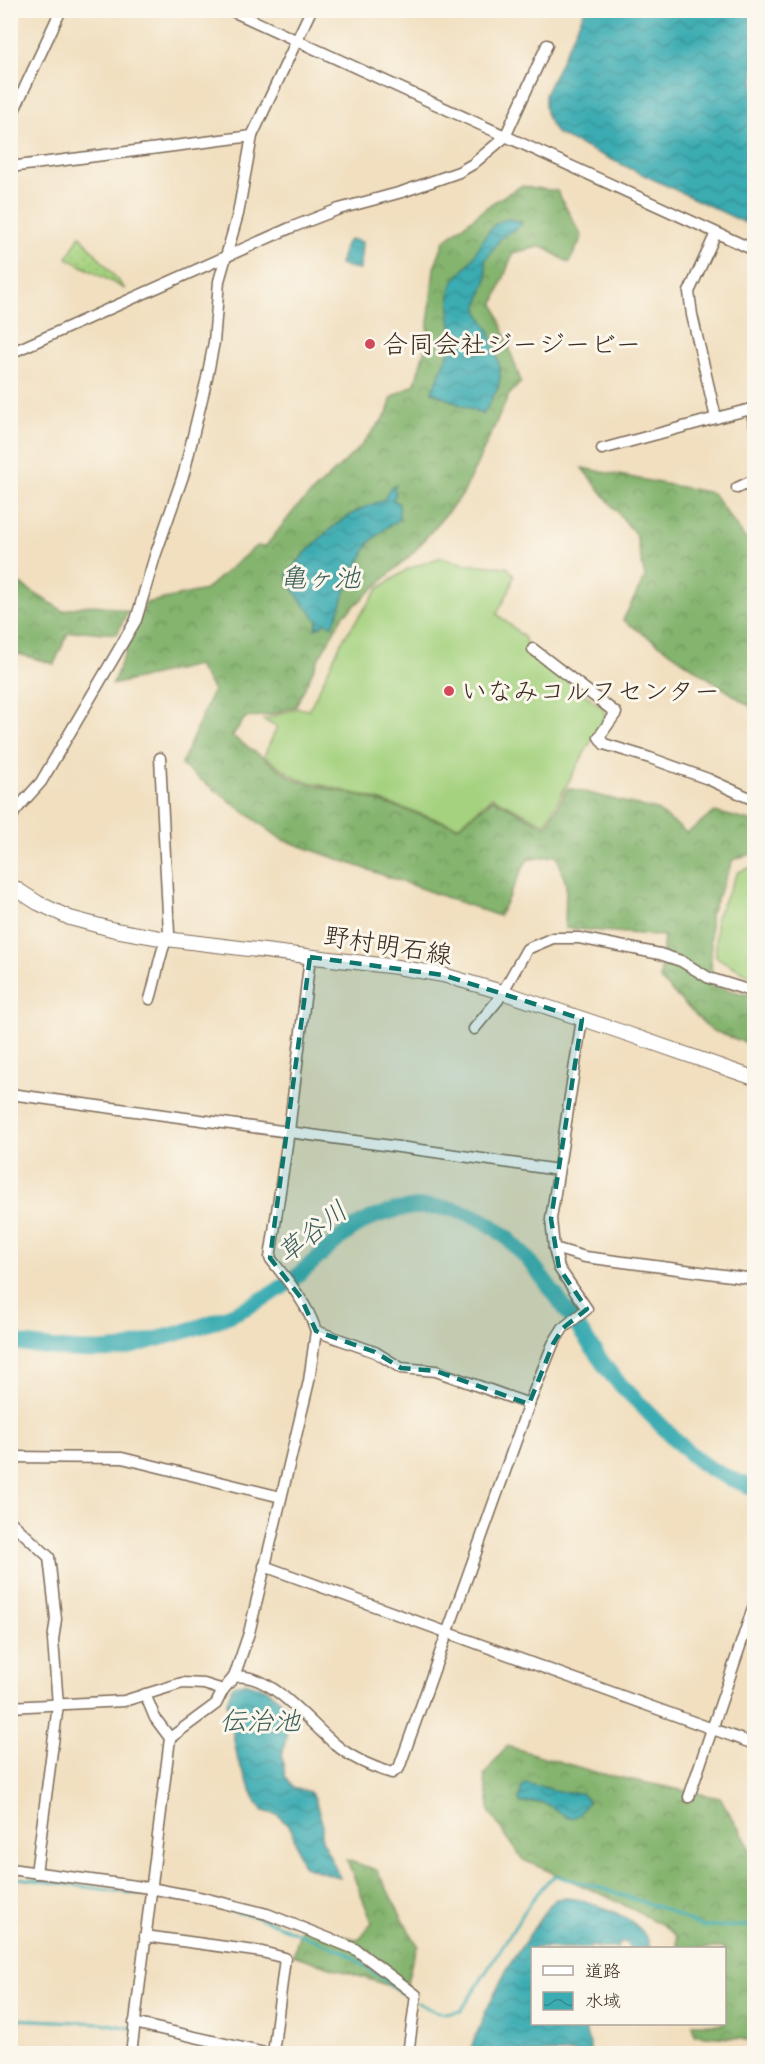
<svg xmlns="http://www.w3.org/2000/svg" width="765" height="2064" font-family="Caveat,'Klee One',sans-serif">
	<defs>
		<pattern id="grass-dots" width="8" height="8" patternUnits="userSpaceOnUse" patternTransform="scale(1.5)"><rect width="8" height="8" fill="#a5d27f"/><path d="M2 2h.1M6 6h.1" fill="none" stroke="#8fb46d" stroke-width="1.8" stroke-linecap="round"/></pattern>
		<pattern id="forest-crowns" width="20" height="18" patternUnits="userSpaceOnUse" patternTransform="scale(1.5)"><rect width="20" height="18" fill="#84b46e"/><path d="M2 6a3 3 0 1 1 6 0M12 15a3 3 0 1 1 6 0" fill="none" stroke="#6d935a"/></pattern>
		<pattern id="water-waves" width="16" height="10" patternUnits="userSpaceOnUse" patternTransform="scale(1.5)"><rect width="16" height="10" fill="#3aacb2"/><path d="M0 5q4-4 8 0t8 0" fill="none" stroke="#328c90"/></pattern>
	</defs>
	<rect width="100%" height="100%" fill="#fbf7ec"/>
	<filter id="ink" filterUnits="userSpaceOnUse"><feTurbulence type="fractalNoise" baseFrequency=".0167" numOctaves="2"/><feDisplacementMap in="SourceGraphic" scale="12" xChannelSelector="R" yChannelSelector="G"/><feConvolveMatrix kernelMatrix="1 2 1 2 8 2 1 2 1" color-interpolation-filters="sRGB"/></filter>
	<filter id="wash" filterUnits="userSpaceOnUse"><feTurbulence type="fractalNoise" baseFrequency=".008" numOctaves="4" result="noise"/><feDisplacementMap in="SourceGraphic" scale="24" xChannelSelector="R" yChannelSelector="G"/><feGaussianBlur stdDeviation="1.35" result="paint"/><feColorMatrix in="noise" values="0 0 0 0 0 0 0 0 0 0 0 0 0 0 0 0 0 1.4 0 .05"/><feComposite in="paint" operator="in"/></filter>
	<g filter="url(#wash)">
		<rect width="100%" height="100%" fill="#f1dfc0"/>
		<polygon fill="url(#grass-dots)" stroke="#707e4e" stroke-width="1.5" points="80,235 125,289 67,258"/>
		<g fill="url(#forest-crowns)" stroke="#606f46" stroke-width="1.5">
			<polygon points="521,186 557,191 582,237 569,263 542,246 513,253 494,303 521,382 509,395 463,494 412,554 343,616 319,658 296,706 270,715 245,718 232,736 297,781 368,798 458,827 493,799 546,827 568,788 657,810 687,833 715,812 754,822 754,853 733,860 710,915 712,986 754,996 754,1043 749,1044 711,1030 660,980 664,936 565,928 566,884 557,855 527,860 499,916 281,839 181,765 213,690 197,665 112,685 146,603 205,590 256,546 265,547 296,508 360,447 387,414 392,397 415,384 426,344 434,268 444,241 492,203"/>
			<polygon points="582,468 712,493 753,549 754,709 623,620 645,577 636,535"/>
			<path d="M10,578L63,611C91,602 100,605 128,611L117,634L82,631L68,633L54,664L11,652Z"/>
			<polygon points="507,1746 598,1773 720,1798 747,1842 754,1863 754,2044 743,2039 694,2035 692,2024 724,2024 724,1948 678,1948 676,1936 663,1925 608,1897 523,1860 490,1813 484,1775"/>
			<polygon points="347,1860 377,1870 409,1931 418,1945 412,1961 405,1991 293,1955 302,1925 359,1940 372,1922"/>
		</g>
		<g fill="#a5d27f" stroke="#707e4e" stroke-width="1.5">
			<polygon points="441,557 464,564 507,567 514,575 510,589 497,614 524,637 530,652 603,708 605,716 545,824 492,797 458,826 369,797 298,779 264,756 277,727 263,720 297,708 309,710 342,641 379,588 408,569"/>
			<polygon points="754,866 754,978 716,957 716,917 738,872"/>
		</g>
		<g fill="url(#water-waves)" stroke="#3a6b68" stroke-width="1.5">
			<path d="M585,10L754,11V227L557,134C547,121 544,111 545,95Z"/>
			<path d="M509,219L522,222L521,225L500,239L485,261L487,278L478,305L479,313L489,330L500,367V379L498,388L483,415L432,392C437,378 451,354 451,340C452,322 447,306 451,288C452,279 462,273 467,266C480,251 485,222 509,219Z"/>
			<polygon points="350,239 362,242 360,270 340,265 345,245"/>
			<path d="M396,485L394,490L396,494L393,499L399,504V520L387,527L370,542L348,582L341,606L333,625H329L327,622L315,629L318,621C307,607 290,591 287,574C309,548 331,524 361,509C369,506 375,502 383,501L390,488Z"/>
			<polygon points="246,1682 267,1689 290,1709 291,1714 282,1756 285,1776 293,1787 310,1792 315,1799 322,1822 322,1840 340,1878 304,1866 301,1862 292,1830 278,1815 263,1811 257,1803 238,1761 227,1702 232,1686"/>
			<path d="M525,1783L567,1793H581L588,1801C571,1833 565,1812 546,1804C538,1801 530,1802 521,1803L519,1799L522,1787Z"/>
			<path d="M568,1898C586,1899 625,1914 638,1927C644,1932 648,1941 650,1948H630L626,1942H621L617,1948H599L593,1946L590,1948H532V2024H586V2034L590,2044V2053H469L485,2013L508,1967L548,1907L556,1899Z"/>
		</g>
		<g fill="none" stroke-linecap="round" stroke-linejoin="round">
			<g stroke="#3aacb2" stroke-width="3">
				<polyline points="10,1877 178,1899"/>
				<polyline points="220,1908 257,1917 345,1952 412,2000"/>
				<path d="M418,2003C435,2012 442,2015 461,2011L532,1900L548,1881L555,1876L598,1887L664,1909L702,1927L750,1926L754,1928"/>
				<polyline points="10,2019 102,2023 131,2028"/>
			</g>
			<path stroke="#3aacb2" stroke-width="16" d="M10,1341C42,1348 87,1353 118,1349C131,1348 142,1343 153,1340C198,1329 244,1313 282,1287C310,1269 331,1241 360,1224C391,1206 435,1201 469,1214C526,1234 574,1327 611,1374C622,1388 637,1400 649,1413C668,1432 686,1453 709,1468C723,1476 739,1482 754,1488"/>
		</g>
	</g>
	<g filter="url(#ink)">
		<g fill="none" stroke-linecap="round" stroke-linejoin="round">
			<defs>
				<g id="minor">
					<polyline points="230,10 754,250"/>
					<polyline points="10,119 61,10"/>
					<polyline points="10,167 252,136"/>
					<polyline points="716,233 689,292 692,315 716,418 751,409 754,423"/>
					<polyline points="10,351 15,351 290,228 339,209 402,192 459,172 473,164 505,137 547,45"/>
					<polyline points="602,449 716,418"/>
					<polyline points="737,488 754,480"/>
					<polyline points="533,649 616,713 599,737 604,744 650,758 708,779 754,800"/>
					<polyline points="10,821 15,811 41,782 136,620 155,556 184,473 207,378 214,342 219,281 238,214 252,136 311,10"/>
					<path d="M150,999C157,977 159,953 169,933L160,758"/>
					<polyline points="582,1019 551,1219 554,1248 585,1257 754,1279"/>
					<polyline points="474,1029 498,1000 527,949 553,938 579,938 660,954 681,961 709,978 754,992"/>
					<polyline points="10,1094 428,1151 558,1170"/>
					<polyline points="316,1331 375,1352 401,1368 436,1371 529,1404"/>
					<polyline points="10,1457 122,1458 281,1497"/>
					<polyline points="10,1521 49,1557 56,1619 53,1640 58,1705 36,1873"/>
					<polyline points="264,1566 754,1744"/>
					<path d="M234,1677C270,1671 309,1723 335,1744C351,1758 372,1767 392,1773L399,1768L529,1404L553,1344L563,1328L587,1309L559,1268L554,1248"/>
					<polyline points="145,1694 155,1718 170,1738"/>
					<polyline points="10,1707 124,1701 182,1683 204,1684 223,1690"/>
					<polyline points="689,1797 754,1605"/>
					<polyline points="10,1869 150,1888 203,1898 267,1914 355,1949 416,1995 408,2054"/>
					<polyline points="145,1936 262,1952 285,1958 273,2054"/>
					<polyline points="134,2023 269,2054"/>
					<path d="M131,2054L170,1738L216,1704L223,1690L234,1677L249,1633L309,1381L316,1331C307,1303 288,1281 270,1258L289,1131L310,957"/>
				</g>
				<polyline id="major" points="10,885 38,903 70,918 115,930 166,939 397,967 443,975 502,992 622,1032 754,1078"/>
			</defs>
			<use href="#minor" stroke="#7b6957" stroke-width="13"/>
			<use href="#major" stroke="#7b6957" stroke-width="16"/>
			<use href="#minor" stroke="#fff" stroke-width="10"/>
			<use href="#major" stroke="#fff" stroke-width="14"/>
		</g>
	</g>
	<path fill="#0f766e" fill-opacity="0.2" stroke="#0f766e" stroke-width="4.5" stroke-dasharray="12 8" stroke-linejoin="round" d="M310,957L443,975L582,1019L551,1219L559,1268L587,1309L563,1328L553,1344L529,1404L436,1371L401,1368L375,1352L316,1331L301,1298L270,1258Z"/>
	<g fill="#d1495b" stroke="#fbf7ec" stroke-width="2">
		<circle cx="370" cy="344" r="6"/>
		<circle cx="449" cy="691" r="6"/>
	</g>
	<g text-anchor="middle" stroke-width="6" stroke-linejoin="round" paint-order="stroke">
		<g font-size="26" fill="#3b2a1e" stroke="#fbf7ec" text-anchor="start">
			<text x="382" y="353">合同会社ジージービー</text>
			<text x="461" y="700">いなみコルフセンター</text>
		</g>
		<g font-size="26" fill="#3b2a1e" stroke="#fbf7ec">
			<text transform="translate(388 945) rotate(9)" y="9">野村明石線</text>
		</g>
		<g font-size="27" font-style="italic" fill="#3b5e59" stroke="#fbf7ec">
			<text x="320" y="587">亀ヶ池</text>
			<text transform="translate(312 1232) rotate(-38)" y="9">草谷川</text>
			<text x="260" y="1730">伝治池</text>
		</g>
	</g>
	<rect width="765" height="2064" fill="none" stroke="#fbf7ec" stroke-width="36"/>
	<rect x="531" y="1947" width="195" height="78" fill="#fbf7ec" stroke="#aea59a" stroke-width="1.5"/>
	<rect x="543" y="1966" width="30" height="9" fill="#ffffff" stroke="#aea59a" stroke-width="1.5"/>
	<text x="585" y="1977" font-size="18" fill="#3b2a1e">道路</text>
	<rect x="543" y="1992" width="30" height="18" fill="url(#water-waves)" stroke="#aea59a" stroke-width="1.5"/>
	<text x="585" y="2007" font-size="18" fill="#3b2a1e">水域</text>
</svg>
